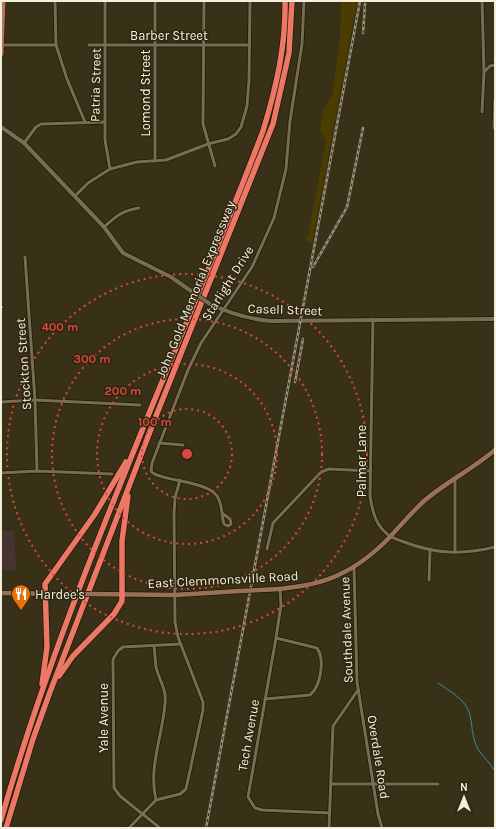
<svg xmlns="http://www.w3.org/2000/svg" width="496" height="829" font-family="Karla,sans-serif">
	<rect width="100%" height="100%" fill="#383118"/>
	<polygon fill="#483334" points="1,531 14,531 16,570 1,571"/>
	<polygon fill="#4b3d00" points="341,1 357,1 312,243 305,240 308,236 326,141 320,130 323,111 332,96 340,40"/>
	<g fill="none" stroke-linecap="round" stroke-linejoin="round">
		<path stroke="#3b899a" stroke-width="1" d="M438,683C449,691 465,699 469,712C473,724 471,737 478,749C483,757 490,763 495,771"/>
		<defs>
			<g id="minor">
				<polyline points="55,1 56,45 67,79 85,122"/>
				<polyline points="105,1 105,140 110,169"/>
				<polyline points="204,1 203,124 215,166"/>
				<polyline points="482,1 484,72"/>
				<polyline points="2,45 56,45"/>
				<polyline points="89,45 250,45"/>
				<polyline points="482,112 484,72 490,66 495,65"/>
				<polyline points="494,128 495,99"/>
				<polyline points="24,143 36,127 41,124 105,122"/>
				<polyline points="155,161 155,1"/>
				<polyline points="75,196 88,183 110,169 137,162 166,160 208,144 228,139 236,134 241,127 247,106 249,81 250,1"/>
				<path d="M104,227C115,217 123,210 139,208"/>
				<polyline points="25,257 35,400 37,471"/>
				<polyline points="1,307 2,307"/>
				<path d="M373,319L370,496C372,509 375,523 385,532C390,538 397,539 404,542C436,554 462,555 495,547"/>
				<polyline points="1,402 35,400 140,405"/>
				<polyline points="159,443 183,445"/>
				<polyline points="1,473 37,471 112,474"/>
				<polyline points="455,479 455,552"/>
				<path d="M222,513L230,519L231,524L228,526L224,524C221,515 223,505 217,496C206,480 157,481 151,471L152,463L188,370L201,343L252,267L274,218L286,169L290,121L302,44L304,1"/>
				<polyline points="267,549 273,523 321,472 329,469 371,471"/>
				<polyline points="354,568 357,682 378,814 382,828"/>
				<polyline points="429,580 430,551"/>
				<polyline points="280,589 281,605 276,638 248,797 255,808 262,810 330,813"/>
				<path d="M154,646C155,653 155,660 156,667C159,680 167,690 165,703C163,735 148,767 156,800"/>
				<path d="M265,699L310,695C321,686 325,659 317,648L276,638"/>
				<polyline points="331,784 438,784"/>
				<polyline points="129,828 156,800 180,794 186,789 203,710 203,702 178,637 175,622 174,513 175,498 180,480"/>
				<polyline points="160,828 120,796 114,788 113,659 118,651 123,647 181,644"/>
				<polyline points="329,828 333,726 358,690"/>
			</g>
			<g id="tertiary">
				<polyline points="1,127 24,143 104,227 123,253 171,277 191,291"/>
				<path d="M210,304C231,314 248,319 271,321L495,319"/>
			</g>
			<g id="secondary">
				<path d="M260,590C316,588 350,578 390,537C401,525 412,512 424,501C446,482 473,469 495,450"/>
				<polyline points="1,593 68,594"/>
				<polyline points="91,594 175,595 240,591"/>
			</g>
			<polyline id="primary" points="1,54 3,1"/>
			<g id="motorway">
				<polyline points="59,676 73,656 114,614 122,601 122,541 128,496"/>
				<polyline points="42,684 47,647 45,584 95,514 126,462"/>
				<path d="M1,820C69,583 176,360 263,131C276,88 286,46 285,1"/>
				<polyline points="6,828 33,739 50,692 156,416 273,124 289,53 292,1"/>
			</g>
		</defs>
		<use href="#minor" stroke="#201902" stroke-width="4.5"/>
		<use href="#tertiary" stroke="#201902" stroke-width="5.5"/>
		<use href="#secondary" stroke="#201902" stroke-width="6"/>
		<use href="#primary" stroke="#201902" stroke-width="6"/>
		<use href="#motorway" stroke="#201902" stroke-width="7"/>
		<use href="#minor" stroke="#756e52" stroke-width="3"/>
		<use href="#tertiary" stroke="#756e52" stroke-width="4"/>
		<use href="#secondary" stroke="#997158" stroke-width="4.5"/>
		<use href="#primary" stroke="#bc735e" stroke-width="5"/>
		<use href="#motorway" stroke="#ec7766" stroke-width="5.5"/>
		<defs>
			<g id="rail">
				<polyline points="363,33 365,4"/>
				<polyline points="313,267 347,207 363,128"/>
				<polyline points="295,382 303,339"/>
				<polyline points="206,828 360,1"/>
			</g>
		</defs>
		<use href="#rail" stroke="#99937f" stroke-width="2.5"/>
		<use href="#rail" stroke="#2e270e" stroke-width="1" stroke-dasharray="3" stroke-linecap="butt"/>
		<defs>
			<polyline id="tertiary-bridge" points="191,291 210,304"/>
			<g id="secondary-bridge">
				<polyline points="240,591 260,590"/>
				<polyline points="68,594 91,594"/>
			</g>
		</defs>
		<use href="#tertiary-bridge" stroke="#201902" stroke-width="5.5" stroke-linecap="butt"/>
		<use href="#secondary-bridge" stroke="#201902" stroke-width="6" stroke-linecap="butt"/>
		<use href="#tertiary-bridge" stroke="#756e52" stroke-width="4"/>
		<use href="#secondary-bridge" stroke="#997158" stroke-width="4.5"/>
	</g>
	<g fill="none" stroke="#da4643" stroke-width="2" stroke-dasharray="2 4">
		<circle cx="187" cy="454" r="45"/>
		<circle cx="187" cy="454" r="90"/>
		<circle cx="187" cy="454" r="135"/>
		<circle cx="187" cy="454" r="180"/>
	</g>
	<defs>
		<symbol id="restaurant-pin" viewBox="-11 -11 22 30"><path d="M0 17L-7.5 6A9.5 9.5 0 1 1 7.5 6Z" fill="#e8710a" stroke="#2e270e"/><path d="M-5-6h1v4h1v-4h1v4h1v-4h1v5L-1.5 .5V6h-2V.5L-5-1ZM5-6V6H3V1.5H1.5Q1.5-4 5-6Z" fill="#fff"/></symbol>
	</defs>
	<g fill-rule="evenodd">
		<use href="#restaurant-pin" x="10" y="583" width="22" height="30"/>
	</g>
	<g text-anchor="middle" stroke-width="3" stroke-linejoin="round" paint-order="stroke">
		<g font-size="13" fill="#f3efdf" stroke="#2e270e">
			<text x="169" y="40">Barber Street</text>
			<text transform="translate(95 85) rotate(-89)" y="5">Patria Street</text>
			<text transform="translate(145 93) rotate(-90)" y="5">Lomond Street</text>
			<text transform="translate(227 283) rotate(-58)" y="5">Starlight Drive</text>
			<text transform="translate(195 289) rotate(-68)" y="5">John Gold Memorial Expressway</text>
			<text transform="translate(285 309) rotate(2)" y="5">Casell Street</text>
			<text transform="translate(23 364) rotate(-94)" y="5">Stockton Street</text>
			<text transform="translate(361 461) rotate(-90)" y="5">Palmer Lane</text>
			<text transform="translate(223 579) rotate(-3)" y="5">East Clemmonsville Road</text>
			<text transform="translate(346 630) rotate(-92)" y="5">Southdale Avenue</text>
			<text transform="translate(103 718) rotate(-90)" y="5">Yale Avenue</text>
			<text transform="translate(248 735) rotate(-80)" y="5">Tech Avenue</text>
			<text transform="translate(379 757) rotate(81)" y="5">Overdale Road</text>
		</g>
		<g font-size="13" fill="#f3efdf" stroke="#2e270e" text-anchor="start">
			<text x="35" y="599">Hardee's</text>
		</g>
	</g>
	<circle cx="187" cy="454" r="6" fill="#da4643" stroke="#2e270e" stroke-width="2"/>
	<g font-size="12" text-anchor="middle" font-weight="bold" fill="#da4643" stroke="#2e270e" stroke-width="3" stroke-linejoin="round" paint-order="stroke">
		<text x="60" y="331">400 m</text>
		<text x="92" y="363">300 m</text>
		<text x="123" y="395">200 m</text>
		<text x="155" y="426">100 m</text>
	</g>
	<rect width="496" height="829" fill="none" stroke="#f3efdf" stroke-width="4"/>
	<g transform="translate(464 797)" stroke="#2e270e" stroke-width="3" paint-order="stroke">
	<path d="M0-3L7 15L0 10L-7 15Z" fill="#f3efdf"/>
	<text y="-6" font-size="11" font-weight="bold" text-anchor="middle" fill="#f3efdf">N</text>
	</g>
</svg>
